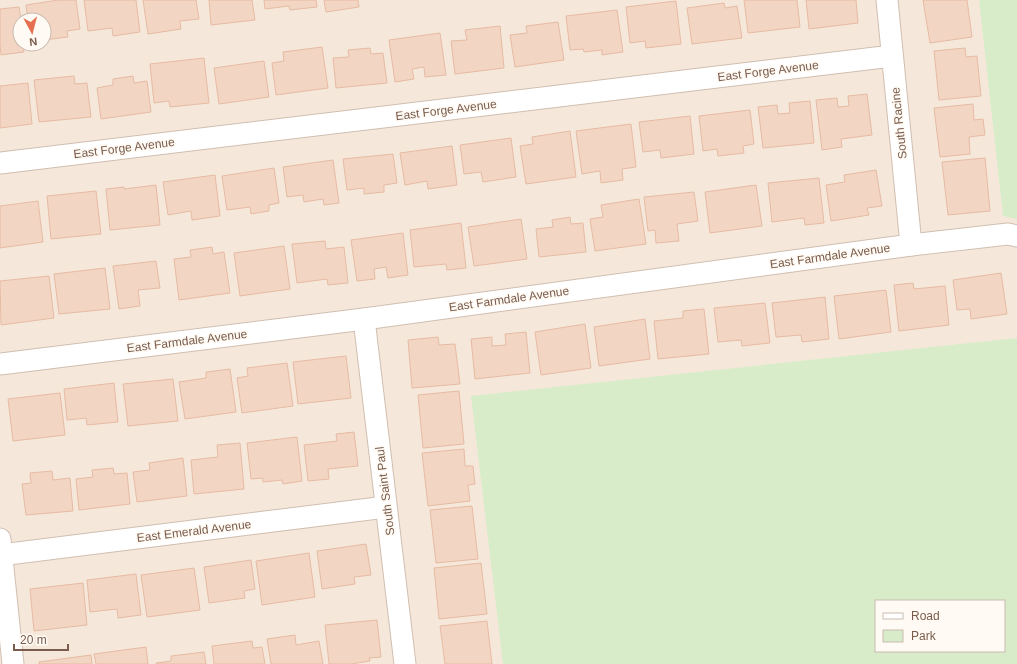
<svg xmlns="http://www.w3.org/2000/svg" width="1017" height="664" font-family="Arial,sans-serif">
	<rect width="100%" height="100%" fill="#fdf6ec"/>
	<path fill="#f5e8da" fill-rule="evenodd" d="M0,0H1017V664H0ZM20,20H44V44H20ZM876,601H1004V651H876Z"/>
	<g fill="#d8ecc9" fill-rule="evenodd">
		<polygon points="979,0 1017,0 1017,219 1003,216"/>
		<path d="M1017,338V664H503L471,396ZM876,601H1004V651H876Z"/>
	</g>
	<g fill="#f3d5c3" stroke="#e6bba3">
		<polygon points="58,0 76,0 80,29 67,31 68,37 44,40 44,20 28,20 26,5"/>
		<polygon points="84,0 136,0 140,32 113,36 112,28 88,31"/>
		<polygon points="143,0 196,0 199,19 180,21 181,29 148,34"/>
		<polygon points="209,0 252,0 255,20 211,25"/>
		<polygon points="264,0 316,0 317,7 290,10 289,6 265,9"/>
		<polygon points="324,0 358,0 359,7 326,12"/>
		<polygon points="744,0 797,0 800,27 748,33"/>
		<polygon points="806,0 856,0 858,23 809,29"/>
		<polygon points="923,0 967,0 972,37 930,43"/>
		<polygon points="676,1 681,44 646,48 645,41 630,43 626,7"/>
		<polygon points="724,3 725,8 737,6 742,38 692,44 687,8"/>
		<polygon points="19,7 21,20 20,44 23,44 24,52 1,55 0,44 0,9"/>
		<polygon points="617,10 623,52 602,55 602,50 584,52 583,49 570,50 566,16"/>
		<polygon points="558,22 564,60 515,67 510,35 527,33 526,26"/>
		<polygon points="500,26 504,68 455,74 451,41 467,40 465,30"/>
		<polygon points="440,33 446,75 425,77 424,67 412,69 414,79 395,82 389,40"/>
		<polygon points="322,47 328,88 276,95 272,63 284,61 283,52"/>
		<polygon points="370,48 371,54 383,53 387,83 336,88 333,58 349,57 348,50"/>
		<polygon points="965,48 966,57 977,56 981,96 939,100 934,51"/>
		<polygon points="204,58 209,103 170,107 169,101 154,103 150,64"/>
		<polygon points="264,61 269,97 219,104 214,68"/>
		<polygon points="74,76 75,84 87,83 91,117 39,122 34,80"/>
		<polygon points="133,76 134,83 147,81 151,112 101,119 97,88 113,85 113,79"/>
		<polygon points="28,83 32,124 0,128 0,86"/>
		<polygon points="867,94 872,135 841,139 842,147 822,150 816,100 837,98 838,107 849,106 848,96"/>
		<polygon points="810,101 814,143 763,148 758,107 777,105 778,114 790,113 789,103"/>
		<polygon points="973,104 974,120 983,119 985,135 969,137 970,154 940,157 934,108"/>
		<polygon points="750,110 754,144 743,146 744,153 718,156 717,149 703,151 699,116"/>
		<polygon points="690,116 694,154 661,158 660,150 643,152 639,122"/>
		<polygon points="631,124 636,167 622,169 623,180 601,183 600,171 582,174 576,131"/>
		<polygon points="570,131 576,177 526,184 520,146 533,144 532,137"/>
		<polygon points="511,138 516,177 483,182 481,172 464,174 460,145"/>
		<polygon points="452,146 457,185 428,189 427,181 405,185 400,153"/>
		<polygon points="393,154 397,183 384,185 384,192 364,194 364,188 347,190 343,159"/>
		<polygon points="985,158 990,211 948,215 942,162"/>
		<polygon points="333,160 339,203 324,205 323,199 304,202 303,195 287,197 283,167"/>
		<polygon points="274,168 279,203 269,205 269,211 251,214 250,207 227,210 222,176"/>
		<polygon points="876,170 882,206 867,208 869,215 831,221 826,185 845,182 844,175"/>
		<polygon points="215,175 220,216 192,220 191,211 168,215 163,182"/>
		<polygon points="819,178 824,223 805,225 804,218 772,222 768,183"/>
		<polygon points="156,185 160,225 110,230 106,189 124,187 124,189"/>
		<polygon points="756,185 762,226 710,233 705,192"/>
		<polygon points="96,191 101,234 51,239 47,196"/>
		<polygon points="694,192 698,221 677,224 679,241 656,243 655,230 648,231 644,197"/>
		<polygon points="639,199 646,244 595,251 590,219 603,217 601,205"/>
		<polygon points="38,201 43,242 0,248 0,206"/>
		<polygon points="570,217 571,224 583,223 586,252 539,257 536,229 553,227 552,220"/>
		<polygon points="521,219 527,259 474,266 468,227"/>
		<polygon points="461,223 466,268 447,270 446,264 414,267 410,230"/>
		<polygon points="403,233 408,275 388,278 386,267 374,269 375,279 357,281 351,240"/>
		<polygon points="325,241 326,249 344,247 348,283 328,285 327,279 297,283 292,244"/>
		<polygon points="284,246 290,289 240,296 234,253"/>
		<polygon points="212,247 213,254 224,252 230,293 179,300 174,259 191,257 190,250"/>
		<polygon points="156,261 160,288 138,290 140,306 119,309 113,266"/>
		<polygon points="105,268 110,309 59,314 54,274"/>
		<polygon points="1001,273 1007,314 971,319 970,309 957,310 953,280"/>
		<polygon points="49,276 54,318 1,325 0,281"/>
		<polygon points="913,283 914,289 945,286 949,325 899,331 894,285"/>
		<polygon points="886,290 891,332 839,339 834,296"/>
		<polygon points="825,297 829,339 802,342 801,335 776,337 772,303"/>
		<polygon points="765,303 770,343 742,346 741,340 718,342 714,308"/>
		<polygon points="704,309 709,354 658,359 654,321 683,318 683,311"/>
		<polygon points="645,319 650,359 599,366 594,327"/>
		<polygon points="585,324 591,368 541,375 535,332"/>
		<polygon points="526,332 530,373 475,379 471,339 492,337 492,346 506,345 505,334"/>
		<polygon points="438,337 439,345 455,344 460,384 412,388 408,340"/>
		<polygon points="346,356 351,398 298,404 293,362"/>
		<polygon points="287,363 293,406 242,413 237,378 248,376 247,368"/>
		<polygon points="230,369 236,412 185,419 179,382 206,378 206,372"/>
		<polygon points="173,379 178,421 128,426 123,384"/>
		<polygon points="114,383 118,422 87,425 86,418 67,420 64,389"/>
		<polygon points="459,391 464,444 423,448 418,395"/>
		<polygon points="60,393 65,435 13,441 8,399"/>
		<polygon points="354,432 358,466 328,469 329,479 308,481 304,445 337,441 336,434"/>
		<polygon points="297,437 302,481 283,484 282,480 263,482 263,478 251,479 247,443"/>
		<polygon points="240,443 244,489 194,494 191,460 218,457 217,445"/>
		<polygon points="464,449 465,466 473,466 475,484 468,485 470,501 428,506 422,453"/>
		<polygon points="183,458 187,496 137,502 133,472 150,470 149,463"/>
		<polygon points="113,468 114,474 127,473 130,504 79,510 76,479 93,477 92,470"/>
		<polygon points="52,471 53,480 70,478 73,511 26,515 22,484 31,483 30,473"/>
		<polygon points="472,506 478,559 436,563 430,510"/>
		<polygon points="366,544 371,575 354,577 355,584 322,589 317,551"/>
		<polygon points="309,553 315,597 262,605 256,561"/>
		<polygon points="251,560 255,589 244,591 245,598 209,603 204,567"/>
		<polygon points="481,563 487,614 439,619 434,568"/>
		<polygon points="194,568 200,610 147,617 141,575"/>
		<polygon points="136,574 141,615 118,618 117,609 90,612 87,580"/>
		<polygon points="83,583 87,625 34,631 30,589"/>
		<polygon points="377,620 381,657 369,658 370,661 351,664 329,664 325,625"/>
		<polygon points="487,621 492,664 445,664 440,626"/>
		<polygon points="295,635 296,645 319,641 323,664 271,664 267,639"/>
		<polygon points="252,641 253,648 262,647 265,664 214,664 212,646"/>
		<polygon points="146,647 148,664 96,664 94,654"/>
		<polygon points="204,652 206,664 156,664 156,663 171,661 171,656"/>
		<polygon points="91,655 92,664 39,664 39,662"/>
	</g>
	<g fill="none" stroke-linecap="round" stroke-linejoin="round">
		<defs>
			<g id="minor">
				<polyline points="887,0 911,245"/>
				<polyline points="0,163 892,56"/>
				<polyline points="364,319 405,664"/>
				<polyline points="0,364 364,319 911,245 1008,234 1017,236"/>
				<polyline points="0,539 13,664"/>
				<polyline points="0,555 386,507"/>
			</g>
		</defs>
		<use href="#minor" stroke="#d1beb0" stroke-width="23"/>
		<use href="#minor" stroke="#fff" stroke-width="21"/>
	</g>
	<g text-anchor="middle" stroke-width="3" stroke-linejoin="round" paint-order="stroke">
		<g font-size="12" fill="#7a5c4d" stroke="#fffaf3">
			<text transform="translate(768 71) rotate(-7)" y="4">East Forge Avenue</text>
			<text transform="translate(446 110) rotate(-7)" y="4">East Forge Avenue</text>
			<text transform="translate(899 123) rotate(-96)" y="4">South Racine</text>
			<text transform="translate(124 148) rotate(-7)" y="4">East Forge Avenue</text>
			<text transform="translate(830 256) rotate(-8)" y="4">East Farmdale Avenue</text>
			<text transform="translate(509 299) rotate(-8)" y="4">East Farmdale Avenue</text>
			<text transform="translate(187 341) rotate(-7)" y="4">East Farmdale Avenue</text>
			<text transform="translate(385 491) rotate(-97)" y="4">South Saint Paul</text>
			<text transform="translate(194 531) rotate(-7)" y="4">East Emerald Avenue</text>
		</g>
	</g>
	<rect x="875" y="600" width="130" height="52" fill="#fffaf3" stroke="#cabbb1"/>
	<rect x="883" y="613" width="20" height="6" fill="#ffffff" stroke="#cabbb1"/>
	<text x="911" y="620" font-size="12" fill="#7a5c4d">Road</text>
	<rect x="883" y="630" width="20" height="12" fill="#d8ecc9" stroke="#cabbb1"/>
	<text x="911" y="640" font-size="12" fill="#7a5c4d">Park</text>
	<g transform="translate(32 32) rotate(173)"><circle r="19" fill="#fffaf3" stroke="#cabbb1"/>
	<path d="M0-3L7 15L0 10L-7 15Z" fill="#e76f51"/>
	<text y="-6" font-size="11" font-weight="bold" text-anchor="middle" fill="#7a5c4d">N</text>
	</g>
	<path d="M14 644v6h54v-6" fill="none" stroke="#7a5c4d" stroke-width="2"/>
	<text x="20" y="644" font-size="12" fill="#7a5c4d" stroke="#fffaf3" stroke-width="3" paint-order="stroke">20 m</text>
</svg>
